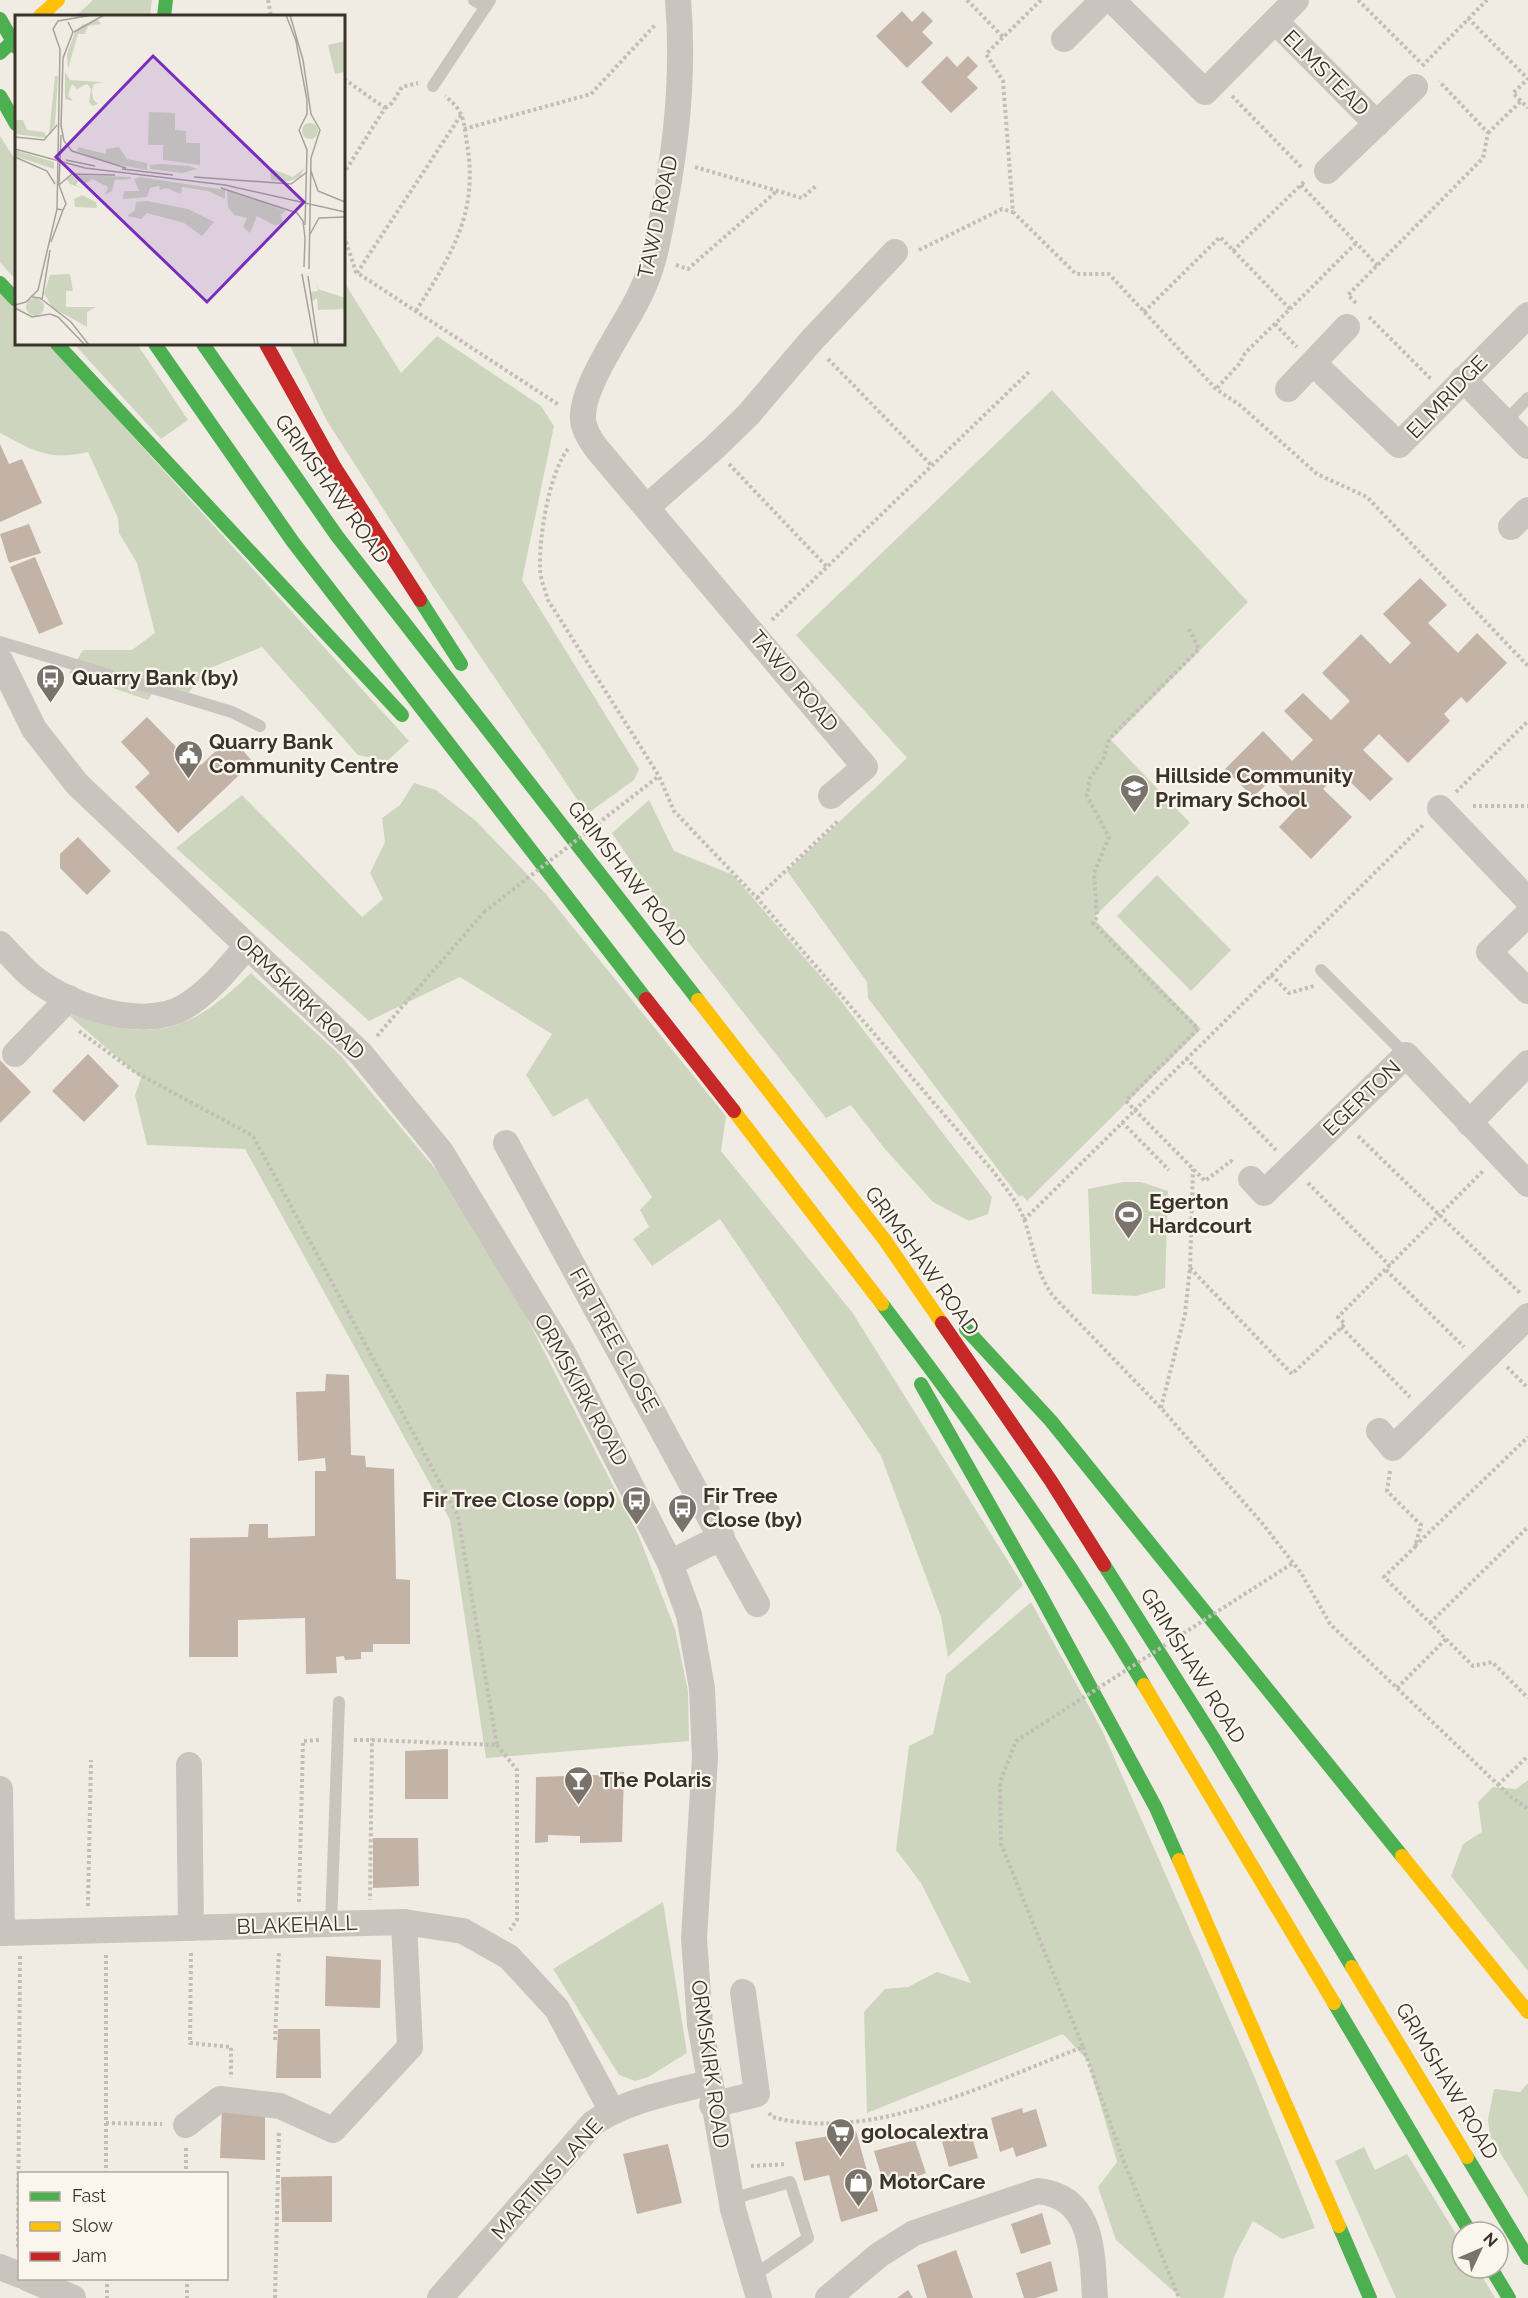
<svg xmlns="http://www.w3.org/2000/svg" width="1528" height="2298" font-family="Raleway,sans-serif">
	<rect width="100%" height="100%" fill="#f0ece4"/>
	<g fill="#ced5bf">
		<polygon points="93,0 152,0 150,16 76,16"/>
		<polygon points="0,136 16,161 16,280 0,262"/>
		<polygon points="344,282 401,373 437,336 541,406 554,426 522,580 639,769 634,780 587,814 432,585 327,421 289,344 344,344"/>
		<path d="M0,290L16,308V344H49L409,741L387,761L358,755L262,647L210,668L189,692L158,685L148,700L69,673L83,650H132L155,633L137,563L119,533L118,518L88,452C48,461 35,451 0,433Z"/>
		<polygon points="74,344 137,344 188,420 161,439"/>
		<polygon points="1052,390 1248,602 1111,740 1190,823 1093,918 1201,1029 1027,1201 1022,1195 1019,1197 868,998 867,982 787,871 907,758 796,635"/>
		<polygon points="414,783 436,790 476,821 546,894 726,1116 721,1151 852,1312 1023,1585 948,1657 941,1617 881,1456 720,1219 652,1266 633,1239 649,1227 640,1210 652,1197 587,1098 553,1117 526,1075 552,1034 460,977 369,1021 176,848 242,795 362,917 383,899 370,873 385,842 382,818 400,805"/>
		<polygon points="649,800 674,851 733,875 835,993 992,1197 988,1214 969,1221 933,1202 885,1149 851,1105 826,1118 670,919 612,833"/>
		<polygon points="1157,875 1231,950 1191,991 1117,916"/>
		<path d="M251,973L340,1055L444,1179L516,1297L638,1534L675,1629L688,1691L689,1741L486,1758L450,1520L245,1149L147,1145L135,1095L141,1078L66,1013C89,1019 116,1029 139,1030C187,1032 219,1003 251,973Z"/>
		<polygon points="1123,1182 1141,1182 1168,1191 1165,1288 1136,1296 1092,1294 1088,1189"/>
		<polygon points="1031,1602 1102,1730 1252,2071 1315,2228 1282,2239 1253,2221 1234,2257 1224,2297 1221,2298 1181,2298 1116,2240 1098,2187 1117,2162 1088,2061 1063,2034 867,2113 864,2012 885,1989 908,1987 937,1972 971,1983 921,1883 896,1850 909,1746 933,1734 946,1675"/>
		<polygon points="1528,1780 1528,1971 1451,1876 1463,1844 1482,1832 1478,1802 1493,1787 1516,1789"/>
		<polygon points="663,1902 687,2053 648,2077 635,2081 619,2075 553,1969"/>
		<polygon points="1528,2083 1528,2198 1490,2136 1488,2119 1494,2089 1520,2092"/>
		<polygon points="1364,2147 1375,2170 1407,2154 1462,2244 1462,2268 1477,2268 1495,2298 1396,2298 1335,2161"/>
	</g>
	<g fill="#c3b2a6">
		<polygon points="902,11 912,22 923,11 933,21 922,32 933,43 907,68 876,36"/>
		<polygon points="947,56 957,67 968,56 978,66 967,77 978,88 951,113 921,82"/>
		<polygon points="0,444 9,464 22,459 42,503 0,522"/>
		<polygon points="29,524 41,553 9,563 0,534"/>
		<polygon points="35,557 63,624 39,634 10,567"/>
		<polygon points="1420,578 1447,605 1428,623 1458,653 1477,633 1507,663 1467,703 1461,697 1444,714 1450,721 1408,763 1379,734 1363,750 1393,779 1370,801 1340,772 1323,789 1352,817 1311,859 1279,827 1299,806 1272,779 1253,797 1225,769 1263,731 1292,761 1313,740 1284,711 1303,693 1331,720 1350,701 1322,673 1361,634 1390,664 1411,643 1383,614"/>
		<polygon points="147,717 180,751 184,747 201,765 231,737 253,762 178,833 135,787 150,773 121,742"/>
		<polygon points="78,837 111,871 87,895 60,868 60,854"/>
		<polygon points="88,1054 119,1086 84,1122 52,1091"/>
		<polygon points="0,1060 31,1092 0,1123"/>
		<polygon points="326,1374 349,1375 351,1455 365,1456 366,1467 394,1469 396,1579 410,1580 410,1644 373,1644 373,1652 361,1652 361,1659 345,1660 344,1656 336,1657 337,1673 306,1674 305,1618 238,1620 238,1657 189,1657 190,1538 248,1537 249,1524 268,1524 268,1538 315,1536 315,1471 326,1471 325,1458 298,1461 296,1392 325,1391"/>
		<polygon points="448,1749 448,1799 405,1799 405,1751"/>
		<polygon points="599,1771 624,1772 622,1842 580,1843 580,1836 548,1835 548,1842 535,1843 536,1777 599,1775"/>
		<polygon points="373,1838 418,1838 419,1886 373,1888"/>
		<polygon points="326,1956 381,1960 380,2008 325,2006"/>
		<polygon points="278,2029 320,2029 321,2078 276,2078"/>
		<polygon points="222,2108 265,2111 265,2160 220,2158"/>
		<polygon points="1022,2108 1023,2113 1036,2109 1047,2146 1016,2157 1013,2147 1000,2152 991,2118"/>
		<polygon points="968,2123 978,2158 949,2167 940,2134"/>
		<polygon points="856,2131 878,2211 841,2222 829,2175 804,2181 795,2142"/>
		<polygon points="915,2140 926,2173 885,2188 874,2151"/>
		<polygon points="668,2144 682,2203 637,2214 623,2154"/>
		<polygon points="332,2176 332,2222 282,2222 281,2177"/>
		<polygon points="1042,2213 1051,2244 1021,2254 1011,2224"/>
		<polygon points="956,2250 973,2298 927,2298 917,2265"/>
		<polygon points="1051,2261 1058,2291 1035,2298 1024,2298 1016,2273"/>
		<polygon points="908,2290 913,2298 897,2298"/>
	</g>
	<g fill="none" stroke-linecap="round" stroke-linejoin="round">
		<g stroke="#c2bdb6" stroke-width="4" stroke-dasharray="3 3" stroke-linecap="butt">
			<polyline points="268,0 271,16"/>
			<polyline points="967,0 1003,37"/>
			<polyline points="1041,0 986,54 1003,81 1013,212 1076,274 1109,274 1216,389 1241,406 1317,474 1367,497 1528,666"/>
			<polyline points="1358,0 1421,63"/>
			<polyline points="1468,18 1528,79 1513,93 1528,108"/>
			<polyline points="1422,66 1487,0"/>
			<polyline points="344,79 385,108 344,173"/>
			<polyline points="1232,96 1302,168"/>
			<polyline points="385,108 392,103 402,87 418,83"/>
			<polyline points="464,129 591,94 655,25"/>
			<polyline points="1488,133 1521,101"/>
			<polyline points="695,167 802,198 817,185"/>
			<polyline points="1301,185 1378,266"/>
			<polyline points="344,236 356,272 559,405"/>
			<polyline points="919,250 1002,209 1013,212"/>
			<polyline points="1233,251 1306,180"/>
			<polyline points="676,265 688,269 777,191"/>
			<polyline points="357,273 461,115"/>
			<polyline points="1356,303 1348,295 1483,158 1488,133 1439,81"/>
			<polyline points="1290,309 1356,243"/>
			<path d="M416,311C451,255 479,213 467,144C463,119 465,112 445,96"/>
			<polyline points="1144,312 1220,237 1290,309 1245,353 1240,363 1216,389"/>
			<polyline points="1369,317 1432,380"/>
			<polyline points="1275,324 1297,347"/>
			<polyline points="828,359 932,466"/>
			<path d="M568,449C549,473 539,537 540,568C540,578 545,590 548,600L659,776L674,811L757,898L992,1170C1004,1186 1019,1203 1025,1222C1034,1249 1036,1272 1053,1296L1161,1408L1262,1523L1301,1573L1330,1624L1511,1797L1528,1809"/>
			<polyline points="729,464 827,567"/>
			<polyline points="772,620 1030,371"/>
			<polyline points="1189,629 1199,649 1109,739 1103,760 1090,778 1087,796 1109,837 1094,873 1097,917 1093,923 1198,1029 1126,1101 1205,1181 1231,1161 1235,1164"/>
			<polyline points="1456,792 1528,721"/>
			<polyline points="1473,806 1528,806"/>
			<polyline points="757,898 839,820"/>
			<polyline points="1271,975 1289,993 1314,986"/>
			<polyline points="79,1031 135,1072 253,1136 458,1516 497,1745 372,1740 370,1900"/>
			<polyline points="377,1036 484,912"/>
			<polyline points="1186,1058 1276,1150"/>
			<polyline points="1122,1122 1169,1170"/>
			<polyline points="1358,1136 1521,1294"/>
			<polyline points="1308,1183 1390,1266"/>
			<polyline points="1024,1220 1423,825"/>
			<polyline points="1190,1268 1292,1374 1345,1324 1338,1317 1484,1170"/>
			<polyline points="1386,1270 1464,1347"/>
			<polyline points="1341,1327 1410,1397"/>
			<polyline points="1507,1367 1528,1388"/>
			<polyline points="1161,1408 1185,1314 1190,1268 1193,1169"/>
			<polyline points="1390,1471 1387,1491 1421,1525 1415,1547 1384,1577 1473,1666 1492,1662 1528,1698"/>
			<polyline points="1415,1546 1528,1437"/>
			<polyline points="1430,1623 1528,1527"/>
			<polyline points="1397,1688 1446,1639"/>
			<polyline points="354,1740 372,1740"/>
			<polyline points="497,1745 517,1770 517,1920 510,1930"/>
			<polyline points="1498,1785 1528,1756"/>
			<polyline points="299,1902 303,1741 320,1740"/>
			<polyline points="88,1906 91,1760"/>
			<polyline points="191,1953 190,2043 231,2047 231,2078"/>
			<polyline points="275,2040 279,1950"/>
			<polyline points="1083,2047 1123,2159 1179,2298"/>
			<path d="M769,2113L772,2117C871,2144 990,2082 1083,2047L1001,1844L1000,1782L1016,1741L1047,1721"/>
			<polyline points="106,2123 162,2124"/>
			<polyline points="186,2148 186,2174"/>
			<polyline points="751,2166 787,2164"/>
			<polyline points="106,2174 106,1952"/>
			<polyline points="18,2247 20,1955"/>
			<polyline points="107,2278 107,2298"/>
			<polyline points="187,2278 187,2298"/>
			<polyline points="275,2298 279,2131"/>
		</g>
		<g stroke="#c9c4be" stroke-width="12">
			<polyline points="474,0 486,7"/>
			<polyline points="433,86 490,0"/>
			<polyline points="1505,422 1528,398"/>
			<polyline points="0,642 232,712 260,726"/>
			<polyline points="1321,970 1406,1055"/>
			<polyline points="331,1924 339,1702"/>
			<polyline points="732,2199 790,2182 808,2238 752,2277"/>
		</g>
		<g stroke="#c9c4be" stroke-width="26">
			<path d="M678,0C684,71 677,143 663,213C658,239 654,264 643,288C629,322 580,385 583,420C584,431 591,441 597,449L865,767L831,796"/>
			<polyline points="1112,0 1205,92 1296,0"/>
			<polyline points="1275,21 1377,124"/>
			<polyline points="1064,39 1103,0"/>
			<polyline points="1327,171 1415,87"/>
			<polyline points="1313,363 1399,445 1528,315"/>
			<polyline points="1463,379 1528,446"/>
			<polyline points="1288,389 1347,327"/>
			<polyline points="647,507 714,448 748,415 811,341 895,252"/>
			<polyline points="1511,527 1528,510"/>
			<polyline points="0,660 34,729 77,784 361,1054 441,1152 562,1351 670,1563 689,1615 702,1688 705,1758 694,1938 700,2024 733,2209 759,2298"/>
			<polyline points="1440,808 1528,900"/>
			<polyline points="1528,914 1489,952 1528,991"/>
			<path d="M0,944C10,954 19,965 29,974C63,1004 142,1032 184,1007C210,992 228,968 247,946"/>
			<polyline points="15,1054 69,998"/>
			<polyline points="1469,1123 1528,1063"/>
			<polyline points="506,1143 757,1604"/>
			<polyline points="1251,1179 1264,1193 1406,1055 1528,1184"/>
			<polyline points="1379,1431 1393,1448 1528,1316"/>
			<polyline points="670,1563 722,1537"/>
			<polyline points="189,1765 191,1928"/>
			<polyline points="0,1789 2,1933"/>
			<polyline points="0,1933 404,1922 463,1931 509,1957 557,2009 612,2111"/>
			<polyline points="712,2105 757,2094 743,1992"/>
			<polyline points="186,2125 220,2099 280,2106 333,2130 410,2047 404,1922"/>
			<polyline points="0,2267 20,2275"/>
			<polyline points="27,2278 73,2298"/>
			<path d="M440,2298L593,2123C628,2100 668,2093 708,2083"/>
			<path d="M828,2298L879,2255L914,2233L1038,2191C1094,2197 1092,2253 1095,2298"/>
		</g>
		<g stroke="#4caf50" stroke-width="14">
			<polyline points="164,16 166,0"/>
			<polyline points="0,19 16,47"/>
			<polyline points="0,96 16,124"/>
			<polyline points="0,283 16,300"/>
			<polyline points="57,344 402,715"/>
			<polyline points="155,344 293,542 646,999"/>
			<polyline points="203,344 337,536 698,1000"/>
			<polyline points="420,600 461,664"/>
			<path d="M882,1304C975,1427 1065,1552 1144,1685"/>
			<polyline points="966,1329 1051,1421 1402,1856"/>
			<polyline points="921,1384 1040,1594 1156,1808 1179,1860"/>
			<polyline points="1104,1565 1214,1739 1352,1967"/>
			<polyline points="1334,2003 1470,2232"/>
			<polyline points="1467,2157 1528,2258"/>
			<polyline points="1339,2226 1370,2298"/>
			<polyline points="1491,2268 1509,2298"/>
		</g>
		<g stroke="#ffc107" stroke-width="14">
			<polyline points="40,16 58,0"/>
			<polyline points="698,1000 884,1239 942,1323"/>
			<polyline points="734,1111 882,1304"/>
			<polyline points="1144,1685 1334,2003"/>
			<polyline points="1402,1856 1528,2012"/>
			<polyline points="1179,1860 1339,2226"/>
			<polyline points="1352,1967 1467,2157"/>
		</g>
		<g stroke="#c62828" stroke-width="14">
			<polyline points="266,344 334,466 420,600"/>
			<polyline points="646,999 734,1111"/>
			<polyline points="942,1323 1051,1481 1104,1565"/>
		</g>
		<g stroke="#c2bdb6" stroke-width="4" stroke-dasharray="3 3" stroke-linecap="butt">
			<polyline points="484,912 659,776"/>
			<polyline points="1047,1721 1293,1563"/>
		</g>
		<polyline stroke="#4caf50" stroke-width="14" points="0,53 16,38"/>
	</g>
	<defs>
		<symbol id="bus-pin" viewBox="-11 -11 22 30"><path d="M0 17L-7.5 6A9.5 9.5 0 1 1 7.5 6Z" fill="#7a736c" stroke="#fbf6ed"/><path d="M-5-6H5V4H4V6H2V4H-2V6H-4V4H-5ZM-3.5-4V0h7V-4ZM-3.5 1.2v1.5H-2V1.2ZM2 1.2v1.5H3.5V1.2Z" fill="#fff"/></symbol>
		<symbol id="civic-pin" viewBox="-11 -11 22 30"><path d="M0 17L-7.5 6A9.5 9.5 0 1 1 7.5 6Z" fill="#7a736c" stroke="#fbf6ed"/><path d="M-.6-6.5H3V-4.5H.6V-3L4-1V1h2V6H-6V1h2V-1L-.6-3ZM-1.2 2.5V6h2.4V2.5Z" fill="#fff"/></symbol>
		<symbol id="school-pin" viewBox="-11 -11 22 30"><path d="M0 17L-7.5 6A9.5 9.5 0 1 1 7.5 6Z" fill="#7a736c" stroke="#fbf6ed"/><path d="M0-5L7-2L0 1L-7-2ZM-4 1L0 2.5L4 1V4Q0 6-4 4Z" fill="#fff"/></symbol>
		<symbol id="stadium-pin" viewBox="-11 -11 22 30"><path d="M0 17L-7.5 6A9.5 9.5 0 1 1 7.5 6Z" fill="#7a736c" stroke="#fbf6ed"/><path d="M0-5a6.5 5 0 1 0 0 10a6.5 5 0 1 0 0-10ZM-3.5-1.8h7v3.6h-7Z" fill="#fff"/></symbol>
		<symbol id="bar-pin" viewBox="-11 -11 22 30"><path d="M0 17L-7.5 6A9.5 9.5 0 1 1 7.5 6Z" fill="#7a736c" stroke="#fbf6ed"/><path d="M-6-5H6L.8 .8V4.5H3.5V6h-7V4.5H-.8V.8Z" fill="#fff"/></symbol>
		<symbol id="supermarket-pin" viewBox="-11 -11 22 30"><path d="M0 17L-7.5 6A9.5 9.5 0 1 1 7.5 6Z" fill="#7a736c" stroke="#fbf6ed"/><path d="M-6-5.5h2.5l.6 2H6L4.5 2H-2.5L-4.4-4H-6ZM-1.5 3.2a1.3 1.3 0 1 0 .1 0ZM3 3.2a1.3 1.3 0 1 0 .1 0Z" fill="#fff"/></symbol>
		<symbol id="shop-pin" viewBox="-11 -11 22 30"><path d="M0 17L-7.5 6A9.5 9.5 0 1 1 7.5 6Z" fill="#7a736c" stroke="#fbf6ed"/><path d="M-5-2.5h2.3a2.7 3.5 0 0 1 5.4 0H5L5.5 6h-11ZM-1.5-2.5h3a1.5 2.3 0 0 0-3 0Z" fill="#fff"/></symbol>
	</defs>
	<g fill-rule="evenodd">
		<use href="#bus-pin" x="34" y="662" width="33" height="45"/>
		<use href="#civic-pin" x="172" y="738" width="33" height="45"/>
		<use href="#school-pin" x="1118" y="772" width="33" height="45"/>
		<use href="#stadium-pin" x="1112" y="1198" width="33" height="45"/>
		<use href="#bus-pin" x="620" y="1484" width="33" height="45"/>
		<use href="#bus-pin" x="666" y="1492" width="33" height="45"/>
		<use href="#bar-pin" x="562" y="1764" width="33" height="45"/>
		<use href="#supermarket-pin" x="824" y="2116" width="33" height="45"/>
		<use href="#shop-pin" x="842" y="2166" width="33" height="45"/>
	</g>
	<g text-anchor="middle" stroke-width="4.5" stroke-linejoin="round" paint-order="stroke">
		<g font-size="21" fill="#3a322b" stroke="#fbf6ed">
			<text transform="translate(1326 73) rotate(45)" y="7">ELMSTEAD</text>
			<text transform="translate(658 217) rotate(-78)" y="7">TAWD ROAD</text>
			<text transform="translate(1447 397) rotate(-46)" y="7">ELMRIDGE</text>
			<text transform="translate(332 489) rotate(54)" y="7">GRIMSHAW ROAD</text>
			<text transform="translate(794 681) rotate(50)" y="7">TAWD ROAD</text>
			<text transform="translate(627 874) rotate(52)" y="7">GRIMSHAW ROAD</text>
			<text transform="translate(300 997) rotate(44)" y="7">ORMSKIRK ROAD</text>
			<text transform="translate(1362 1098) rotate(-44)" y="7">EGERTON</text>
			<text transform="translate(922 1261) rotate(54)" y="7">GRIMSHAW ROAD</text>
			<text transform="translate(614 1340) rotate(61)" y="7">FIR TREE CLOSE</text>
			<text transform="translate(581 1390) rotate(61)" y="7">ORMSKIRK ROAD</text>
			<text transform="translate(1193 1666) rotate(58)" y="7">GRIMSHAW ROAD</text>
			<text transform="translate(297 1925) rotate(-2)" y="7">BLAKEHALL</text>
			<text transform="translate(710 2064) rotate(82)" y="7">ORMSKIRK ROAD</text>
			<text transform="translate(1447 2081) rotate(59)" y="7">GRIMSHAW ROAD</text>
			<text transform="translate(547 2179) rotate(-48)" y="7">MARTINS LANE</text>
		</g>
		<g font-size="21" font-weight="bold" fill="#3a322b" stroke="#fbf6ed" text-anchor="start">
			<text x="72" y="685">Quarry Bank (by)</text>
			<text x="209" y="749">Quarry Bank<tspan x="209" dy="24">Community Centre</tspan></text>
			<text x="1155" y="783">Hillside Community<tspan x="1155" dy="24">Primary School</tspan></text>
			<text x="1149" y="1209">Egerton<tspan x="1149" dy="24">Hardcourt</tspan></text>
			<text x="703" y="1503">Fir Tree<tspan x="703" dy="24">Close (by)</tspan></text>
			<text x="615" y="1507" text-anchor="end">Fir Tree Close (opp)</text>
			<text x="600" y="1787">The Polaris</text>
			<text x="861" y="2139">golocalextra</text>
			<text x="879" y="2189">MotorCare</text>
		</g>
	</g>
	<g transform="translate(15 15)">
		<rect width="330" height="330" fill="#f0ece4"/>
		<path d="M83,5L86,9L73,11L70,19H63L53,54L52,39L60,17L67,10ZM330,26V57L320,59L313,30ZM50,57L55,65L88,67L79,69L77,75L78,84L83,89L77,91L74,87L76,74L72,69L62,74L57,69L53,80L58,86L50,84ZM40,61H43L40,109L34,119ZM134,97L160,98V115L171,116V128H185V150L148,145V130H133ZM0,105H8L12,115L29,117L32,123L0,119ZM287 116a8 8 0 1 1 16 0a8 8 0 1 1-16 0ZM63,132L91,139V134L104,132L112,144L132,148V155L90,147L62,136ZM0,135L39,147V154L0,141ZM145,149L173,151L183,154L167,158L135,154V150ZM255,153L278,162L289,153L285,162L272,167L256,165ZM60,160L116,162V164L100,165L97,176L90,180L93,172L77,164L70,169L63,166L61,170L69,174L55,169L51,163ZM125,162L210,175V184L193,176L167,172L166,179L151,173L145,175L144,171L135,173L132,182L108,184L109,176H124L119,164ZM212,175L271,196L266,200L268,209L259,210L242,201L235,218L228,212L232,203L219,200L213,192ZM67,180L81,187L82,193L60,192L59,184ZM132,186L173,194L199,207L187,221L169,208L132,198L126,204L112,201L120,195L121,187ZM55,259L58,276H51V292H81L72,297V312L38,293L29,279L35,260ZM299,262L303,274L330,283V294L303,295L302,283L296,287L295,277L303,276ZM11 292a9 9 0 1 1 18 0a9 9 0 1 1-18 0Z" fill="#ced5bf"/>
		<path fill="none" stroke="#a7a29a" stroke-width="1.5" d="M271,0L281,26L292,85V99L284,115L292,135L290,210M275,0L288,45L296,99L305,115L296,143L294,254M59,17L89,0M46,110L49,126L57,136L111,153M46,112L48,43L58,17L53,7M0,122L29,125L42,110M0,134L70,153L210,170L330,197M0,142L32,156L40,169M51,145L80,151M107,154L158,160M296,156L303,176L330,187M179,162L276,169L292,157M44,170L57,159L100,160M206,173L282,198L288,206L290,223M42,194L45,34L38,14L43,6L77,0M42,194L48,195L51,189L44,170L46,120M294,221L304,203L330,202M36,227L48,195M289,252L290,223M287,259L300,330M293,261L303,330M17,282L25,283L56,307L74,330M27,285L35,235M0,290L11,287L23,275L42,194M0,293L17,302L35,299L43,302L70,330"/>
		<path fill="#7b2cbf" fill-opacity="0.15" stroke="#7b2cbf" stroke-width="3" d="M138,41L289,187L192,287L41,142Z"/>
		<rect width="330" height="330" fill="none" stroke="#3a322b" stroke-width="3"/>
	</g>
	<rect x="18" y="2172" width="210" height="108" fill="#fbf6ed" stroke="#aea89f" stroke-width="1.5"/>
	<rect x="30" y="2192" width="30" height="9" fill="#4caf50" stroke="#aea89f" stroke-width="1.5"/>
	<text x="72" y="2202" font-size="18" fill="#3a322b">Fast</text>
	<rect x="30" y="2222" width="30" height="9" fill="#ffc107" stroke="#aea89f" stroke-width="1.5"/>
	<text x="72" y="2232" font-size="18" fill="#3a322b">Slow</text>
	<rect x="30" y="2252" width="30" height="9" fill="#c62828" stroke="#aea89f" stroke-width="1.5"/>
	<text x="72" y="2262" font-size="18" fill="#3a322b">Jam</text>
	<g transform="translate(1480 2250) rotate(46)"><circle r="28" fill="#fbf6ed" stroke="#aea89f" stroke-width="1.5"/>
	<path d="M0-4.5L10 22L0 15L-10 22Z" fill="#7a736c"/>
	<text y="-9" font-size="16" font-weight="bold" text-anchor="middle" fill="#3a322b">N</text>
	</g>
</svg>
